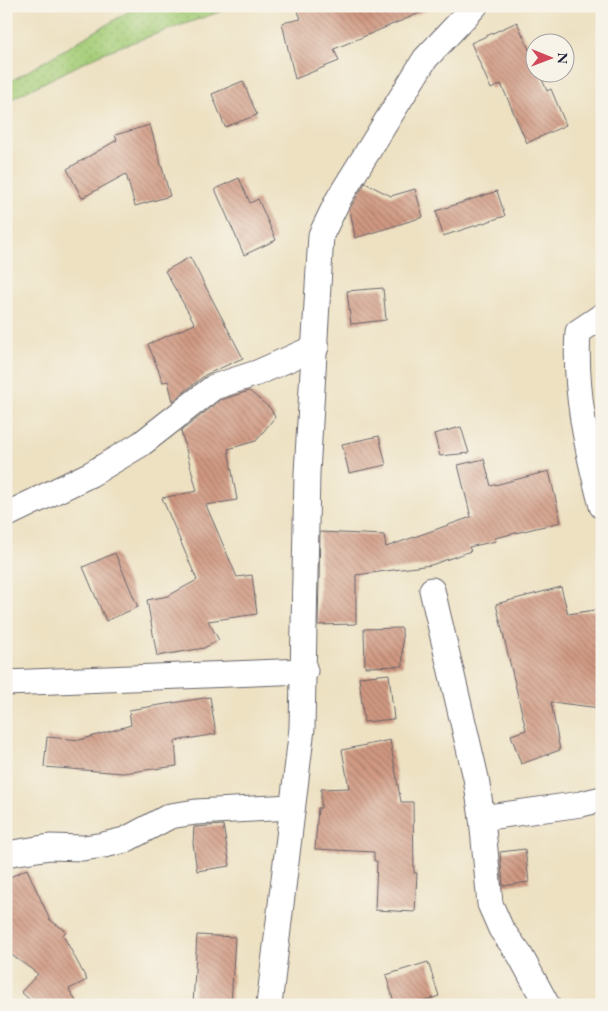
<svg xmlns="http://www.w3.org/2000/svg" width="608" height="1011" font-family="'EB Garamond',serif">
	<defs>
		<pattern id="grass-dots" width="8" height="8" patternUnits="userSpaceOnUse" patternTransform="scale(1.25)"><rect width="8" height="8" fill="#a6ce79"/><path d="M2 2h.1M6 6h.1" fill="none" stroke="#8fb16a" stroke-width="1.8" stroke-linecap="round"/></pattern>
		<pattern id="building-back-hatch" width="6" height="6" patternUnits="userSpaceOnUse" patternTransform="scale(1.25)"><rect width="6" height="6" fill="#d09881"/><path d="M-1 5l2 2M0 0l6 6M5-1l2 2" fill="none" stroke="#a87c6b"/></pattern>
	</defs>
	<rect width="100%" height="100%" fill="#f7f3e8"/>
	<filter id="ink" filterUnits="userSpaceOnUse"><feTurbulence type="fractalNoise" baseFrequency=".02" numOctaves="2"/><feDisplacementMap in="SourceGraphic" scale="10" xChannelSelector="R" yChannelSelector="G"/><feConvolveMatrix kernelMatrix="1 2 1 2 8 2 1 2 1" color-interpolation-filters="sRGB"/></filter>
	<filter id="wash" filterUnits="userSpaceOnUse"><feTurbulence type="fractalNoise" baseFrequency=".0096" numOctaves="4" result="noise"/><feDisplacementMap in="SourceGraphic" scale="20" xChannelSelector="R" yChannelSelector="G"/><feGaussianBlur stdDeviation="1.12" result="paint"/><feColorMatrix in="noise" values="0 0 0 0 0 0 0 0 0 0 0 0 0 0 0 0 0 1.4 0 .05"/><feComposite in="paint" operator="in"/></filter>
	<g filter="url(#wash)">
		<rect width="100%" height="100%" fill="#ede1c2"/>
		<polygon fill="url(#grass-dots)" stroke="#64785a" points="138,6 236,6 105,52 11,99 6,84"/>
		<g id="blocks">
			<g fill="url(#building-back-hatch)">
				<polygon points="296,6 434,6 434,7 334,49 339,61 295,79 282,23 301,19"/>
				<polygon points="517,22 536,65 536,72 539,72 547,91 551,89 566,125 527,143 501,84 491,89 471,43"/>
				<polygon points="243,81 257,115 225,127 212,94"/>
				<polygon points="150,125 170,196 135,206 126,174 82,198 67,169 117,140 115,135"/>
				<polygon points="239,178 250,203 258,199 276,240 244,255 215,189"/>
				<polygon points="365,183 391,196 415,189 423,217 355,238 350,208"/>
				<polygon points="497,191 505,216 443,236 436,211"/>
				<polygon points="190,257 243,358 205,375 173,401 168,381 163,382 148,344 195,324 165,271"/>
				<polygon points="383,288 386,320 351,324 347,291"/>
				<polygon points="249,391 270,408 275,417 256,441 228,449 237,500 206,505 237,577 252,575 257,614 208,621 219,640 204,648 157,656 147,600 168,596 197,580 162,498 197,491 181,431 221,400"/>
				<polygon points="461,427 469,453 440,456 434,434"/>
				<polygon points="379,436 386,465 349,473 342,444"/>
				<polygon points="484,459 491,486 549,471 561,522 495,538 496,541 469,547 471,551 431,565 356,575 356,624 318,625 320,532 384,535 386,547 471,517 458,465"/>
				<polygon points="115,553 138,607 106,621 83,567"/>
				<polygon points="561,587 568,614 602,609 600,708 551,702 560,750 521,764 511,735 526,730 496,604"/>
				<polygon points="402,628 403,666 365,667 364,629"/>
				<polygon points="389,674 394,719 364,722 359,677"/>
				<polygon points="210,697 216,734 175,741 177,766 123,773 44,767 47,737 80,740 131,725 129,710"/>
				<polygon points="390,740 401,802 413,802 414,873 417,873 415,912 375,910 377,861 374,861 374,852 315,849 318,808 321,808 321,789 349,788 342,750"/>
				<polygon points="223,825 230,866 197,871 193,843 194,827"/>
				<polygon points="525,849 529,882 503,886 500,852"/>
				<polygon points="27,869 50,920 66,931 63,935 87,980 69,989 78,1005 36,1005 21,992 38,974 6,951 6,879"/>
				<polygon points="197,935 235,937 231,1005 193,1005"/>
				<polygon points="428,962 439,996 412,1005 395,1005 386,975"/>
			</g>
		</g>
	</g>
	<g filter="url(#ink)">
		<use href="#blocks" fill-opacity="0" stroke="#69656a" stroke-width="1"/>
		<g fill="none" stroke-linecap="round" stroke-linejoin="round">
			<defs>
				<g id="street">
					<path d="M602,316L578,332C574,389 587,450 602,506"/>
					<polyline points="6,515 91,474 141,444 214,387 257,373 316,347"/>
					<polyline points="432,590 476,778 482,818 490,904 501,929 520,955 547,1005"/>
					<polyline points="6,683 305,671"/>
					<polyline points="482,818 581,804 602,799"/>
					<polyline points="6,854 50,847 83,848 104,845 125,840 170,816 196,812 291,807"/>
					<polyline points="269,1005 302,728 307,473 321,235 339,198 425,59 475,6"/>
				</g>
			</defs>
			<use href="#street" stroke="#69656a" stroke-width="27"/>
			<use href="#street" stroke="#fff" stroke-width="25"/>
		</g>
	</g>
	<rect width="608" height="1011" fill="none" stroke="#f7f3e8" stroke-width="25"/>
	<g transform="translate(550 58) rotate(91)"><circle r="24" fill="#f7f3e8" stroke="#a29fa3"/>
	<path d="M0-4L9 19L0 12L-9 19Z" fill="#d1495b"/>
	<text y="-8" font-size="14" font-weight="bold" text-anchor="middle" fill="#22223b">N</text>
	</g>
</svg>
